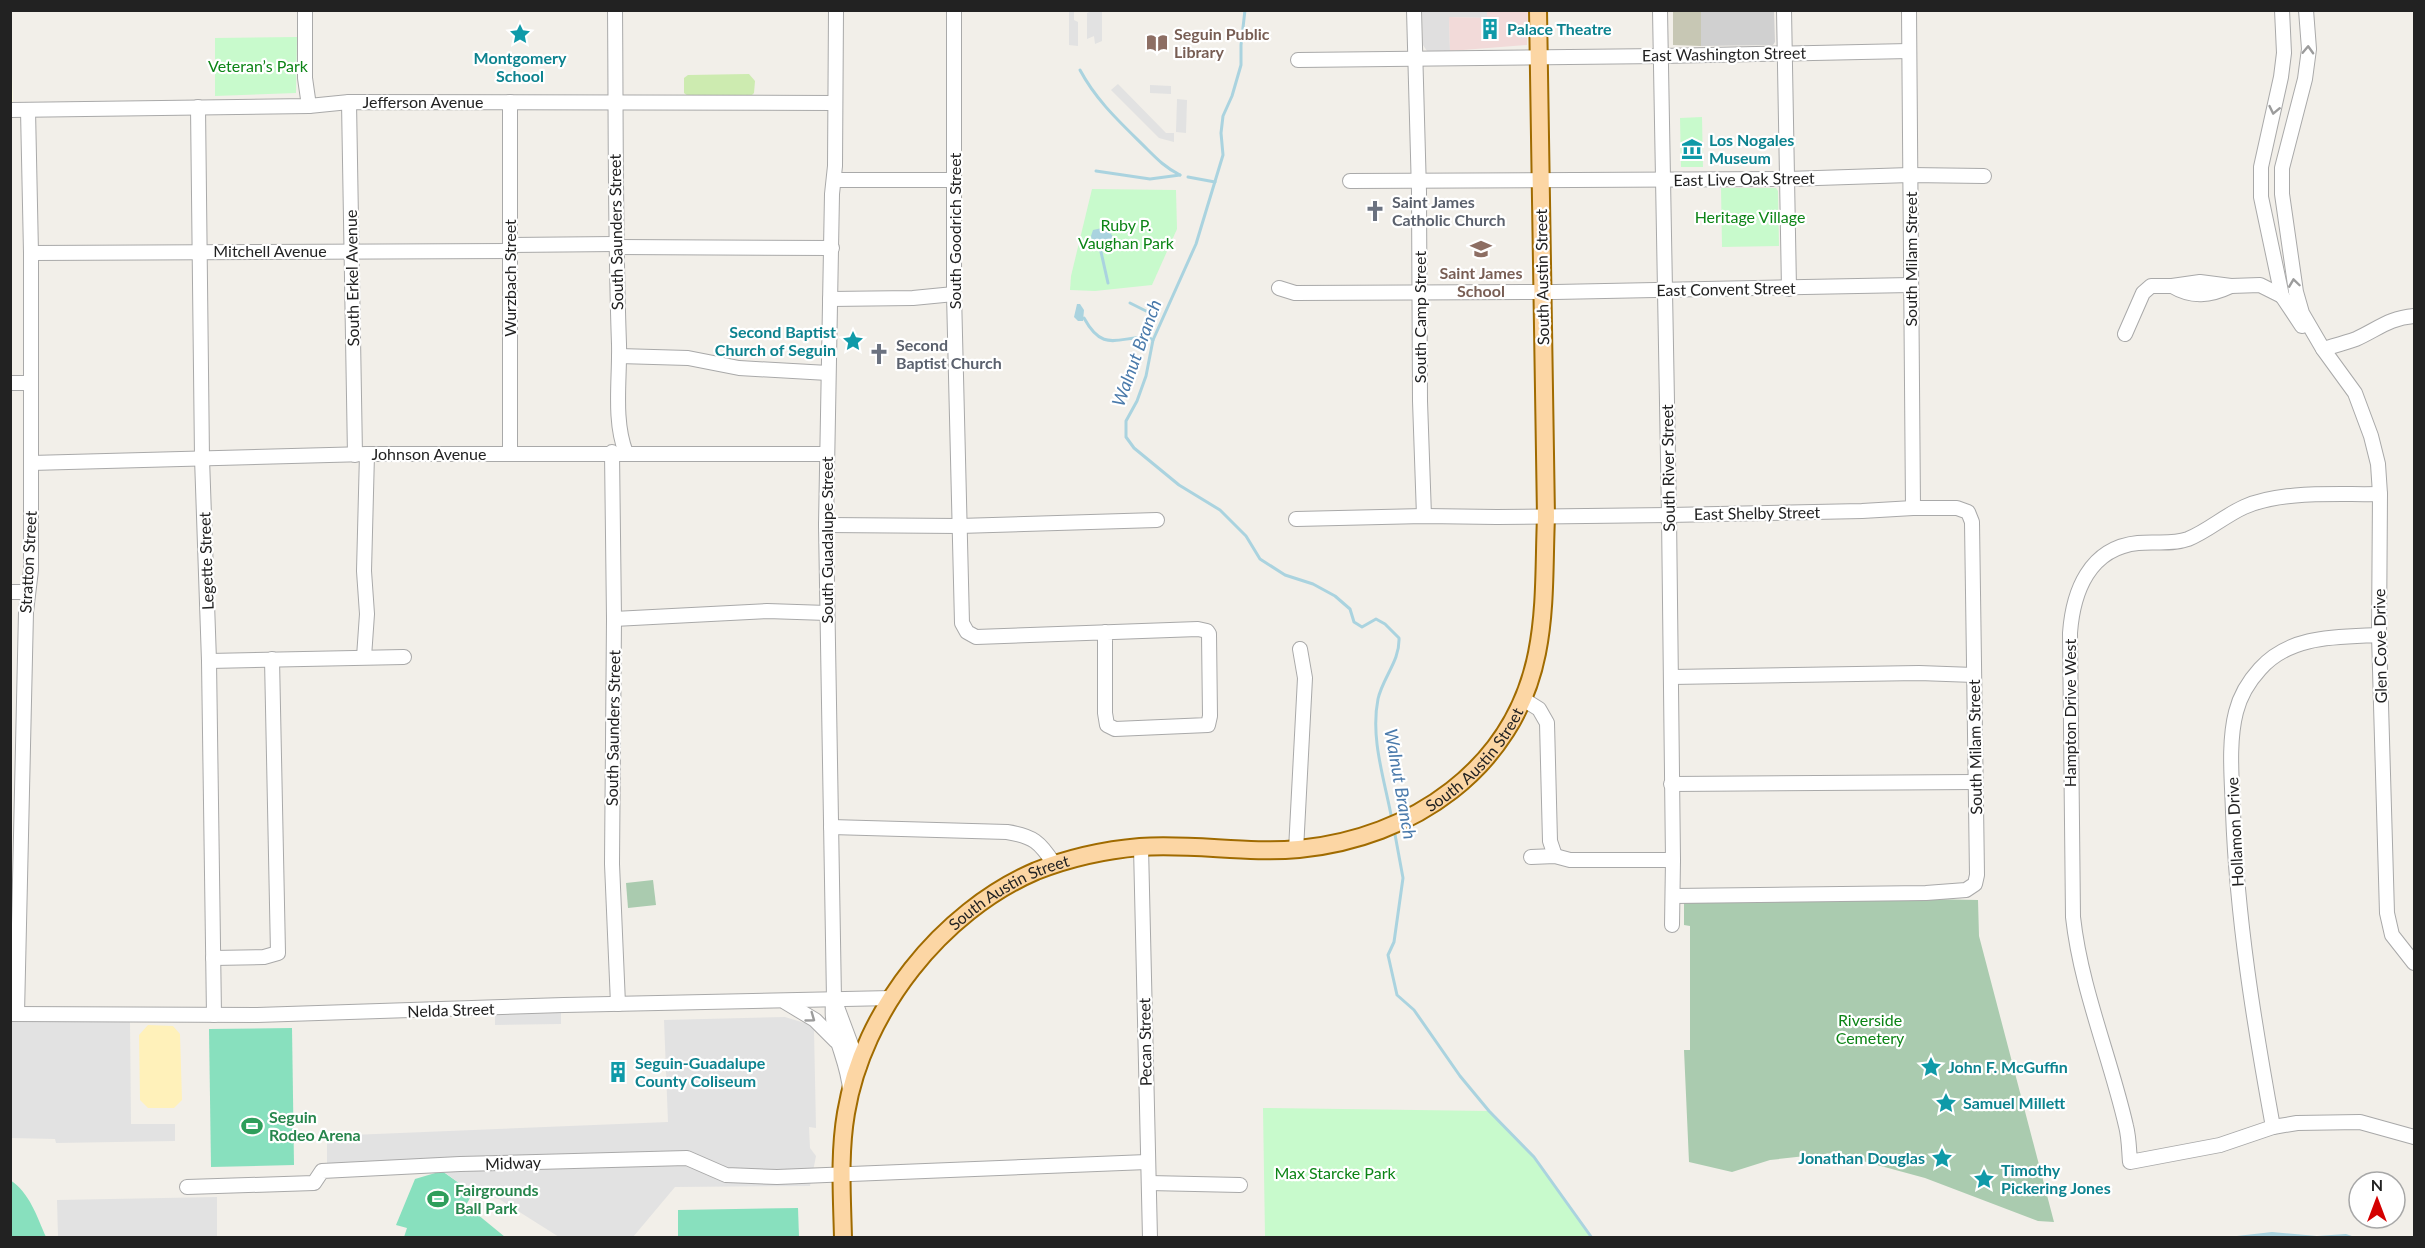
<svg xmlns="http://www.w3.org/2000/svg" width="2425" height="1248" font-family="Lato,sans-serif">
	<rect width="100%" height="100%" fill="#f2efe9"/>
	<polygon fill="#e0dfdf" points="1422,11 1487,11 1487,18 1449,17 1450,51 1427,51 1423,45"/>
	<polygon fill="#f2dad9" points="1487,11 1528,11 1527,45 1450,51 1449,17 1487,18"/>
	<polygon fill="#ffffe5" points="10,11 13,104 10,104"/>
	<polygon fill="#d0d0d0" points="1701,11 1774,11 1775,42 1773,45 1701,46"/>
	<polygon fill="#c7c7b4" points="1673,11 1701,11 1701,46 1673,45"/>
	<polygon fill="#cdebb0" points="749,74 755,81 754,93 750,97 688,96 684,93 684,78 688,75"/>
	<polygon fill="#fff1ba" points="148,1025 173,1026 180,1034 182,1100 174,1108 148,1108 140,1100 139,1035"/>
	<g fill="#aacbaf">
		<polygon points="653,880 656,905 628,908 626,883"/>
		<polygon points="1926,899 1978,900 1979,936 2054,1222 2038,1221 1925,1178 1833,1153 1770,1160 1732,1172 1689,1162 1684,1050 1690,1050 1690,926 1684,925 1684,903"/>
	</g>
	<g fill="#c8facc">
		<polygon points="297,37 296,93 215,96 215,38"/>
		<polygon points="1702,117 1703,167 1681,167 1680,118"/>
		<polygon points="1721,188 1776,188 1778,191 1779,246 1722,247"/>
		<polygon points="1092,189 1176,190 1177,229 1152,285 1095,291 1070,290 1071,276"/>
		<polygon points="1263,1108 1489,1111 1534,1157 1592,1237 1265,1237"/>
	</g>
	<g fill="#88e0be">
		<polygon points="292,1028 294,1165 211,1167 209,1029"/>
		<polygon points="442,1171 473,1193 466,1205 505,1237 404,1237 407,1228 396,1225 415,1179"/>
		<path d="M10,1180C30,1193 37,1217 46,1237H11Z"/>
		<polygon points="798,1208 799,1237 678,1237 678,1210"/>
	</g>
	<g fill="#e2e2e2">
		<polygon points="1069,11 1074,11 1074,20 1078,22 1078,46 1069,45"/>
		<polygon points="1092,11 1102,11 1102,41 1095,44 1094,36 1087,39 1087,13"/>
		<polygon points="1118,84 1166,133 1174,133 1174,142 1159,138 1111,90"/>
		<polygon points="1150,85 1171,86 1171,94 1150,93"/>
		<polygon points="1177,99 1187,100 1186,133 1176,132"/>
		<polygon points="561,1013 561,1024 495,1025 495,1015"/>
		<polygon points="785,1017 808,1024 814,1030 816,1128 809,1127 810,1148 816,1156 810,1186 675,1187 633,1237 559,1237 499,1199 473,1193 444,1172 444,1165 327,1166 327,1136 668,1122 664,1020"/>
		<polygon points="11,1021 130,1022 131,1124 175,1124 175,1141 56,1143 55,1139 11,1138"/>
		<polygon points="217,1197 217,1237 58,1237 57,1200"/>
	</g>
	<g fill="#aad3df">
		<polygon points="1102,228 1109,231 1114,238 1112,243 1099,243 1092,240 1091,236 1093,230"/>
		<polygon points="1077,304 1080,304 1084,310 1083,321 1078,321 1074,317"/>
		<polygon points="2272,1232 2317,1236 2346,1234 2355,1237 2228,1237"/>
	</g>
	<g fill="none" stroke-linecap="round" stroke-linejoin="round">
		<g stroke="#aad3df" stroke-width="3">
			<path d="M1245,10L1241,45V65L1232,96L1223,116L1221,133L1223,155L1196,244L1153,340L1146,376L1137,401L1126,421V437L1134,448L1179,485L1220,510L1246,536L1260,559L1285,575L1313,584L1335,596L1350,609L1354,622L1362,627L1376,619L1385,624L1399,638C1400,661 1383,677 1378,699C1370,739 1385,781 1392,820"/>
			<path d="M1080,70C1097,102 1122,124 1147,149C1158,160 1166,168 1180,175"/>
			<polyline points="1096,171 1150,179 1180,175"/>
			<polyline points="1188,177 1215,182"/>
			<polyline points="1099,243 1108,283"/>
			<polyline points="1130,303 1146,311"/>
			<path d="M1084,318C1103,353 1117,337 1148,337L1153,340"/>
			<polyline points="1394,829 1403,878 1394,942 1388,955 1397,995 1414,1010 1460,1076 1489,1111 1534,1157 1592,1238"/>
		</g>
		<defs>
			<g id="minor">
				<polyline points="305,10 305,78 309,106"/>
				<path d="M615,10C616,122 615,233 619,344C620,379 613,420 626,453"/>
				<polyline points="836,10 835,166 832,194 826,525 834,999 859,1066"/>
				<polyline points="954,10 954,294 962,623 967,632 976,637 1198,629 1207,631 1209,634 1210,716 1208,725 1115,729 1107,725 1105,713 1105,632"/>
				<polyline points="1414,10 1419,192 1420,401 1424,516"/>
				<polyline points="1660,10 1669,515 1673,860 1672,925"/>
				<polyline points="1784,10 1789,289"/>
				<polyline points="1909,10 1913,508"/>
				<polyline points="2282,10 2284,53 2281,77 2261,167 2261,197 2282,296 2302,326"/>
				<polyline points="2306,10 2309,49 2305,79 2282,168 2282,194 2296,292 2302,313 2323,349 2355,393 2371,436 2378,464 2380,494 2379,635 2387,913 2392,935 2414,963"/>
				<polyline points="1298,60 1661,56 1909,51"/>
				<polyline points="349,102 355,455"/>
				<polyline points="510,102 510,454"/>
				<polyline points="198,107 202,458 209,661 214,1015"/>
				<polyline points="10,110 309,106 349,102 835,103"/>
				<polyline points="834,180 954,180"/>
				<polyline points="1350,181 1787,179 1910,175 1984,176"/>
				<polyline points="510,245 616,244"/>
				<polyline points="616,247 832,248"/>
				<polyline points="31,253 510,251"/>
				<path d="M2172,286C2192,298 2210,296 2231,286"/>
				<polyline points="1279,288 1295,293 1555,292 1911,285"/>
				<polyline points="830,299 913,298 954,294"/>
				<polyline points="2125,334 2143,293 2151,286 2172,286 2200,282 2231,286 2260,285 2282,296"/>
				<path d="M2323,349C2333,346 2345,343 2356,339C2378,329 2389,318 2414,316"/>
				<polyline points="619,356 688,358 739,368 828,373"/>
				<polyline points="10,383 31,383"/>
				<polyline points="612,452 614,619 612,864 618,1004"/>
				<polyline points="31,463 367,454 827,454"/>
				<path d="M2380,494C2338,495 2282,490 2244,507C2224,516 2208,531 2188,539C2171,545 2155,541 2138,543C2089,548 2073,592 2070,633L2073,917C2081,989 2110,1056 2126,1126C2129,1137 2129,1150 2130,1162L2220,1145L2273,1127L2297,1123L2360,1122L2414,1137"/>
				<polyline points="1296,519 1424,516 1497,517 1669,515 1862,511 1913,508 1957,508 1968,512 1972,522 1977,875 1975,884 1966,890 1926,893 1673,896"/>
				<polyline points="826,525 959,526 1157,520"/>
				<polyline points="10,592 27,592"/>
				<polyline points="614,619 767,611 827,613"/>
				<polyline points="364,657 367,614 364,571 367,454"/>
				<polyline points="209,661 404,657"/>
				<polyline points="1671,677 1919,673 1974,675"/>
				<polyline points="1523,699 1539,709 1547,723 1550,841 1555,856"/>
				<polyline points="1671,784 1975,782"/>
				<path d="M831,827L1007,832C1033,836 1040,842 1054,864"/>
				<polyline points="1141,847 1150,1238"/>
				<polyline points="1296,850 1305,678 1300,649"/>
				<polyline points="1531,857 1555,856 1570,860 1673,860"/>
				<polyline points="213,958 264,957 278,953 272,659"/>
				<polyline points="785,1002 815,1020 836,1041"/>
				<path d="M833,1004C830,1035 848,1059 850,1090"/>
				<polyline points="10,1014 257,1015 564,1005 892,998"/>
				<polyline points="17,1014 26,612 31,570 31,253 28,110"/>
				<path d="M2273,1127C2254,1023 2237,919 2233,812C2232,780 2228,743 2236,712C2240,696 2249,681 2260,669C2290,635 2337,637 2379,635"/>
				<polyline points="1149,1183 1240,1185"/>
				<polyline points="187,1187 314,1183 322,1171 460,1164 687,1158 726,1175 777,1177 1147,1162"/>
			</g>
			<g id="major">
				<path id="s1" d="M843,1238C842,1196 839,1154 846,1113C863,1011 941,912 1036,871C1069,858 1105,850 1140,847C1193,843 1247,854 1299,849C1412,838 1514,769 1537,653C1546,608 1544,562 1546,517L1538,10"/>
			</g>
		</defs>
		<use href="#minor" stroke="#a9a9a9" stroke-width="16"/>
		<use href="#major" stroke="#a06b00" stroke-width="20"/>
		<use href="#minor" stroke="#fff" stroke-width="14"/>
		<use href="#major" stroke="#fcd6a4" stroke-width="16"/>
	</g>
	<defs><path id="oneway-chevron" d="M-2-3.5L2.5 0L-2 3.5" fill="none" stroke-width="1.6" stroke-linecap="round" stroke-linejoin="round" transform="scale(1.5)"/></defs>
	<g stroke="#9c9c9c">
		<use href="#oneway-chevron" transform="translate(2308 50) rotate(-88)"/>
		<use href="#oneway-chevron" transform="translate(2274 110) rotate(102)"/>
		<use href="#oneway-chevron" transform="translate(2294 283) rotate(-98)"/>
		<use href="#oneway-chevron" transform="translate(811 1018) rotate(36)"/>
	</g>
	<defs>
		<symbol id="building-bare" viewBox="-9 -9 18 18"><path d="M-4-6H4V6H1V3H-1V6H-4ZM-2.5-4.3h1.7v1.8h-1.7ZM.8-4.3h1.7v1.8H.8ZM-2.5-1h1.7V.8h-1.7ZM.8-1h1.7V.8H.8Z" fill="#0f9aa8" stroke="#fff" stroke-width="2.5" paint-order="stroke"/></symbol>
		<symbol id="sight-bare" viewBox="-9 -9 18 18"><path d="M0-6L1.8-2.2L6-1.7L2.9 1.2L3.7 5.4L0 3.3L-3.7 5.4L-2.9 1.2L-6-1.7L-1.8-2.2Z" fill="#0f9aa8" stroke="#fff" stroke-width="2.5" paint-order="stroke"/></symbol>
		<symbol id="library-bare" viewBox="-9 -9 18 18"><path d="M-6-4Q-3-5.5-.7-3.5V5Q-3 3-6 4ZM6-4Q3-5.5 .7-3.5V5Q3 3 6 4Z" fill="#8d6e63" stroke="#fff" stroke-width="2.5" paint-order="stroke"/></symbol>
		<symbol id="museum-bare" viewBox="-9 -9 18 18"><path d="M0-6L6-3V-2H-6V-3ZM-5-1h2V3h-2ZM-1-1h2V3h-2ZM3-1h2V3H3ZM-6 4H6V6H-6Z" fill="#0f9aa8" stroke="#fff" stroke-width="2.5" paint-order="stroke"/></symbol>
		<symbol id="church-bare" viewBox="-9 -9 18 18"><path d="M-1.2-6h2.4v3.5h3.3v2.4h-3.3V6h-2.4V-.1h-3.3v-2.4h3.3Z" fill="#6b7280" stroke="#fff" stroke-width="2.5" paint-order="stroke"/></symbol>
		<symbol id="school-bare" viewBox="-9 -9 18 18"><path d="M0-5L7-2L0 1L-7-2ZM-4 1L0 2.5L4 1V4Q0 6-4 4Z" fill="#8d6e63" stroke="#fff" stroke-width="2.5" paint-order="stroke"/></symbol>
		<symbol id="stadium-bare" viewBox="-9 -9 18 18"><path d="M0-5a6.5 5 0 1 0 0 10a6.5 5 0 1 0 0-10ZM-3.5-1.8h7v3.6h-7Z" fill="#2e9e5b" stroke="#fff" stroke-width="2.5" paint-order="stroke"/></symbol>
	</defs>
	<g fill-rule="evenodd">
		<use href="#building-bare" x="1475" y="14" width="30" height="30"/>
		<use href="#sight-bare" x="505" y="19" width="30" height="30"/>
		<use href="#library-bare" x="1142" y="28" width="30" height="30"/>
		<use href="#museum-bare" x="1677" y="134" width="30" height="30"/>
		<use href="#church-bare" x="1360" y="196" width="30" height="30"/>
		<use href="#school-bare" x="1466" y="234" width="30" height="30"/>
		<use href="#sight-bare" x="838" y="326" width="30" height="30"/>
		<use href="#church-bare" x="864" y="339" width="30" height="30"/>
		<use href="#sight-bare" x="1916" y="1052" width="30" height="30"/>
		<use href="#building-bare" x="603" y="1057" width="30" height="30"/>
		<use href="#sight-bare" x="1931" y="1088" width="30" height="30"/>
		<use href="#stadium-bare" x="237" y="1111" width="30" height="30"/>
		<use href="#sight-bare" x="1927" y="1143" width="30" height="30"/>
		<use href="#sight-bare" x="1969" y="1164" width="30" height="30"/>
		<use href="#stadium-bare" x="423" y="1184" width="30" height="30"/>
	</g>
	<g text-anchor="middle" stroke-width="4.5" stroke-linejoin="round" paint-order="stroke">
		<g font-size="16" font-weight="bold" fill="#0d838f" stroke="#fff" text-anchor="start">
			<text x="1507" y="35">Palace Theatre</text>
			<text x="520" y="64" text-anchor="middle">Montgomery<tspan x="520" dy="18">School</tspan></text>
			<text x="1709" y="146">Los Nogales<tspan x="1709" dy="18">Museum</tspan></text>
			<text x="836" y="338" text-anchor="end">Second Baptist<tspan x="836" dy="18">Church of Seguin</tspan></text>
			<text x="635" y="1069">Seguin-Guadalupe<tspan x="635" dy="18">County Coliseum</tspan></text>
			<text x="1948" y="1073">John F. McGuffin</text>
			<text x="1963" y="1109">Samuel Millett</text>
			<text x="1925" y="1164" text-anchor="end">Jonathan Douglas</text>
			<text x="2001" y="1176">Timothy<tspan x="2001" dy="18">Pickering Jones</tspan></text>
		</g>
		<g font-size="16" font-weight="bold" fill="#785e54" stroke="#fff" text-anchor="start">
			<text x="1174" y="40">Seguin Public<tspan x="1174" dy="18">Library</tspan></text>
			<text x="1481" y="279" text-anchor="middle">Saint James<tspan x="1481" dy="18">School</tspan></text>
		</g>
		<g font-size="16" fill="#222" stroke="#fff">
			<text transform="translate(1724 54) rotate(-1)" y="6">East Washington Street</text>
			<text x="423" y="108">Jefferson Avenue</text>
			<text transform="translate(1744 179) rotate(-1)" y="6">East Live Oak Street</text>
			<text transform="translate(955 231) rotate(-90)" y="6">South Goodrich Street</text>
			<text transform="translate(616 232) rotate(-91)" y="6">South Saunders Street</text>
			<text x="270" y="257">Mitchell Avenue</text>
			<text transform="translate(1911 259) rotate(-90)" y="6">South Milam Street</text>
			<text transform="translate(1542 277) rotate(-91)" y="6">South Austin Street</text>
			<text transform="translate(352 278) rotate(-91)" y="6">South Erkel Avenue</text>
			<text transform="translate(510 278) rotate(-90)" y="6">Wurzbach Street</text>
			<text transform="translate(1726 289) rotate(-1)" y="6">East Convent Street</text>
			<text transform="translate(1420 317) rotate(-90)" y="6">South Camp Street</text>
			<text x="429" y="460">Johnson Avenue</text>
			<text transform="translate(1668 468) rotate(-91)" y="6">South River Street</text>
			<text transform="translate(1757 513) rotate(-1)" y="6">East Shelby Street</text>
			<text transform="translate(827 540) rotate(-90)" y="6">South Guadalupe Street</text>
			<text transform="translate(206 561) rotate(-92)" y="6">Legette Street</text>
			<text transform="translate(28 562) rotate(-87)" y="6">Stratton Street</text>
			<text transform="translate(2380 646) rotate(-91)" y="6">Glen Cove Drive</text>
			<text transform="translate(2070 713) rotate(-90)" y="6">Hampton Drive West</text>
			<text transform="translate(613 728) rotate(-89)" y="6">South Saunders Street</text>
			<text transform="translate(1975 747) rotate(-91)" y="6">South Milam Street</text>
			<text dy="6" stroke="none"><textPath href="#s1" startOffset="915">South Austin Street</textPath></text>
			<text transform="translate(2235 832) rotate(-93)" y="6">Hollamon Drive</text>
			<text dy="6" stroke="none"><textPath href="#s1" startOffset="411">South Austin Street</textPath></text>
			<text transform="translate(451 1010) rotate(-2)" y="6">Nelda Street</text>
			<text transform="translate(1145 1042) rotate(-91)" y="6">Pecan Street</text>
			<text transform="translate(513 1163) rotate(-2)" y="6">Midway</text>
		</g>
		<g font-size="16" fill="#0c8416" stroke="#fff">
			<text x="258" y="72">Veteran’s Park</text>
			<text x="1750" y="223">Heritage Village</text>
			<text x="1126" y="231">Ruby P.<tspan x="1126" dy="18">Vaughan Park</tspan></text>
			<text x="1870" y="1026">Riverside<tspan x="1870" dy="18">Cemetery</tspan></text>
			<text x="1335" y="1179">Max Starcke Park</text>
		</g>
		<g font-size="16" font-weight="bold" fill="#5b616d" stroke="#fff" text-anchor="start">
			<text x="1392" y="208">Saint James<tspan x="1392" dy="18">Catholic Church</tspan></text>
			<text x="896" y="351">Second<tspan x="896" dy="18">Baptist Church</tspan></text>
		</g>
		<g font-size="16" font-weight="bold" fill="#27864d" stroke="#fff" text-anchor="start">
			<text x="269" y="1123">Seguin<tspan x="269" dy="18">Rodeo Arena</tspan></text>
			<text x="455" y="1196">Fairgrounds<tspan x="455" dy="18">Ball Park</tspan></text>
		</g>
		<g font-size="18" font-style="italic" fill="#4a7aab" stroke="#fff">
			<text transform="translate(1137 353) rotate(-70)" y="6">Walnut Branch</text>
			<text transform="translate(1400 784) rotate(80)" y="6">Walnut Branch</text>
		</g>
	</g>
	<rect width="2425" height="1248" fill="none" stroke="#222222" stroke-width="24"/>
	<g transform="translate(2377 1200)"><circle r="28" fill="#ffffff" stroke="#a7a7a7" stroke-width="1.5"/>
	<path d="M0-4.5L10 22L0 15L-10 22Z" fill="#d40000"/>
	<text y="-9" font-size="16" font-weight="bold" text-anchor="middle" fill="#222222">N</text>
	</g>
</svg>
